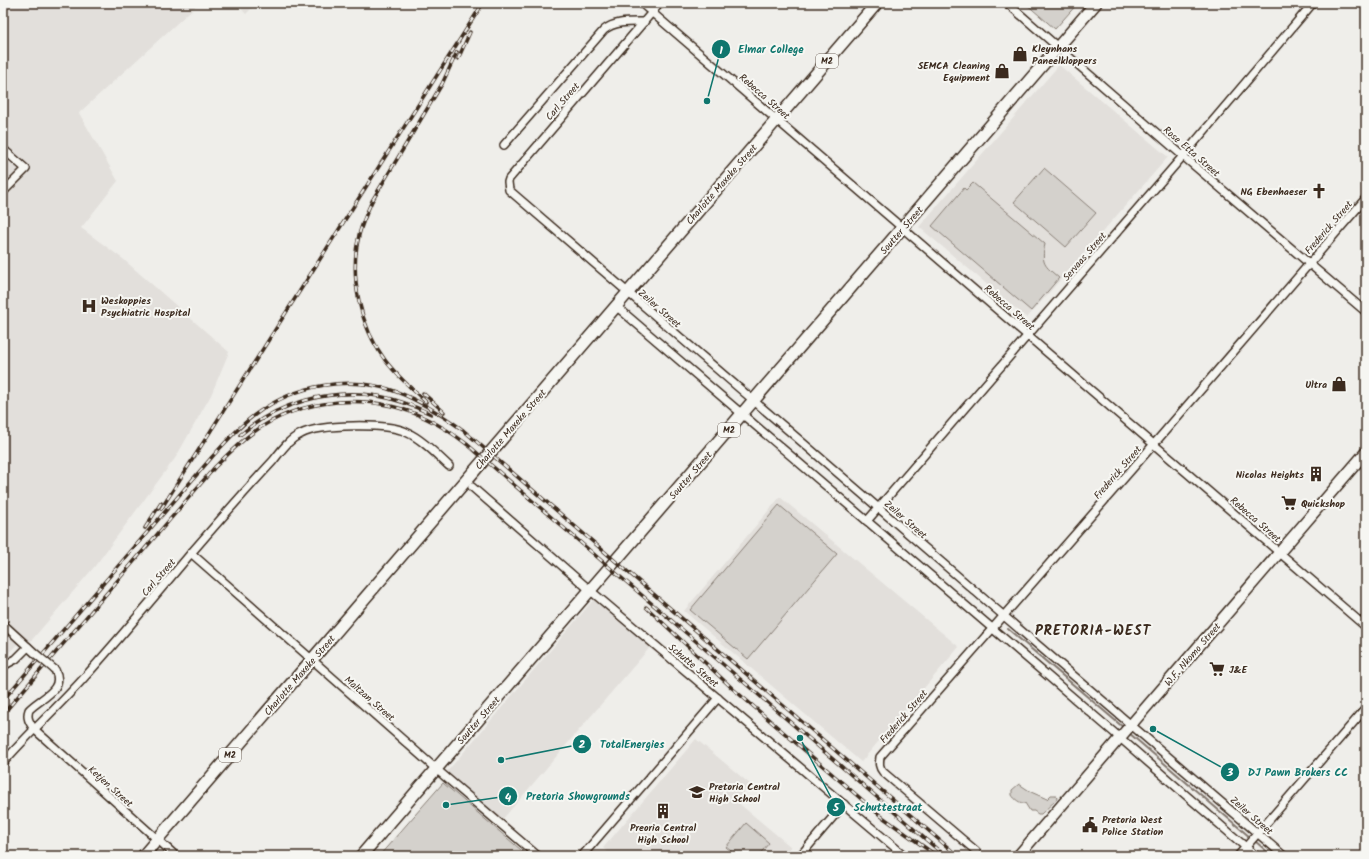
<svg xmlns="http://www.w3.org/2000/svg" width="1369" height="859" font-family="Kalam,sans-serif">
	<rect width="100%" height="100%" fill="#efeeea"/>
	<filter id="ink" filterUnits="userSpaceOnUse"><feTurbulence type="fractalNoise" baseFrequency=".025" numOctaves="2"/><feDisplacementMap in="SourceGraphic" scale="8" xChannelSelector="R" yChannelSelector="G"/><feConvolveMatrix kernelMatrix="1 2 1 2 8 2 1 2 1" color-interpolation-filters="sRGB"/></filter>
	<g filter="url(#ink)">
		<g fill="#e2dfdb">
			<polygon points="3,3 199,3 79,113 118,181 81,228 123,259 229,352 211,395 176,457 95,566 30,642 24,637 3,659"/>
			<polygon points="236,3 257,3 246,14"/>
			<polygon points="1059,65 1168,157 1027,318 919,227"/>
			<polygon points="780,497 959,647 861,762 684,611"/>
			<polygon points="595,598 651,646 495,828 440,780"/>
			<polygon points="696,739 750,784 736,801 791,847 783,856 612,856 603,848"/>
		</g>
		<g fill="#d4d1cc" stroke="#887e75">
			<polygon points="1025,3 1078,3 1055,29"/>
			<polygon points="1044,168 1096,213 1066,247 1014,202"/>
			<path d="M973,183L1045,244C1041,264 1044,265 1059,278L1031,311L932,226L964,188L966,190Z"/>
			<polygon points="779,505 837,554 748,659 690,610"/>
			<polygon points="443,783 528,856 379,856"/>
			<path d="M1019,784L1031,792L1047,799L1051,795H1056L1057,798L1056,800L1041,814H1038L1034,811H1030L1025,803C1021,804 1014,799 1012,795V790Z"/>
			<polygon points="746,823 769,843 758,856 737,856 726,847"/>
		</g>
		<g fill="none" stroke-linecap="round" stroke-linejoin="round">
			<g stroke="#81766d" stroke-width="2">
				<polyline points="1008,629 1124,728"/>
				<polyline points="1129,733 1251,838"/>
				<polyline points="1255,841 1272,856"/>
			</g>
			<defs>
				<g id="minor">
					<polyline points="641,3 1366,627"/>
					<polyline points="660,3 509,179 508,182 509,190 1004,616 1284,856"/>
					<polyline points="1007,3 1183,156 1366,312"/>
					<path d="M504,145L604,30C615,21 629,22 644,22"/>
					<polyline points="3,149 26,169 3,192"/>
					<polyline points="616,306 1111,730 1256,856"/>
					<polyline points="472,487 591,591 905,856"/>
					<polyline points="867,521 1183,156 1313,3"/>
					<polyline points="191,553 435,768 538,856"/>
					<polyline points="3,624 37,655"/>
					<polyline points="3,666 16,659 28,647"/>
					<path d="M55,670C66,690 40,698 29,710C26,718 30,723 34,729L176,856"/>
					<path d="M3,763C28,734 57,708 83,679C120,638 156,595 192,552C219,521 245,491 273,461C281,451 289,439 301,434C320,424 387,423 406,432C422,439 436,454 449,466"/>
					<path d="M976,851L883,772C879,767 879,764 880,757L1154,444L1366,198"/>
					<polyline points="582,856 718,698"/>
					<polyline points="800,856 844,804"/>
					<polyline points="1238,856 1366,708"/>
				</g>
				<polyline id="secondary" points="1018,856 1366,452"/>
				<g id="primary">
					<polyline points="143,856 877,3"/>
					<polyline points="361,856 1096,3"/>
				</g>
			</defs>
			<use href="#minor" stroke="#3b2a1e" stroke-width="10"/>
			<use href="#secondary" stroke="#3b2a1e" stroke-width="13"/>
			<use href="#primary" stroke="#3b2a1e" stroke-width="14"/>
			<use href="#minor" stroke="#f6f6f2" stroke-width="7"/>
			<use href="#secondary" stroke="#f6f6f2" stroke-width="10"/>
			<use href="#primary" stroke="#f6f6f2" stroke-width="11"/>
			<defs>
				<g id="rail">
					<polyline points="471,5 473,3"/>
					<polyline points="458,59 470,32"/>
					<polyline points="423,393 444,412"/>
					<path d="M426,402C412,389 397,376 385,360C360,326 349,277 359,235C362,223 367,212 372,201L442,84L457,52"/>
					<path d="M240,435C277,403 330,388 378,396C397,399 414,406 431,414"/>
					<polyline points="161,509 483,3"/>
					<polyline points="145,528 161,503"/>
					<polyline points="646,607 732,688 881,816 934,854"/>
					<path d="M3,700L212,457C226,442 239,426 256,414C295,385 350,374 397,392C421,401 442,415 463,430L958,856"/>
					<path d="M3,714L215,467C226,456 238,444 251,434C301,397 371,391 427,419C442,426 455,435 468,445L603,562L746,684L945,856"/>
				</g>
			</defs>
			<use href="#rail" stroke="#3b2a1e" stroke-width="3.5"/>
			<use href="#rail" stroke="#f6f6f2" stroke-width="2" stroke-dasharray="6" stroke-linecap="butt"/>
			<defs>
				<polyline id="minor-bridge" points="37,655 55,670"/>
			</defs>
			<use href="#minor-bridge" stroke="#3b2a1e" stroke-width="10" stroke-linecap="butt"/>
			<use href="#minor-bridge" stroke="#f6f6f2" stroke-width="7"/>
		</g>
	</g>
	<defs>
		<symbol id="shop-bare" viewBox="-9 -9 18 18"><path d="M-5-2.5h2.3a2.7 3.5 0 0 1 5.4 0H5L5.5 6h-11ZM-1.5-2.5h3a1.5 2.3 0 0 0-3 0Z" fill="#3b2a1e" stroke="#f6f6f2" stroke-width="2.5" paint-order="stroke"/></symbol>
		<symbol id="church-bare" viewBox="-9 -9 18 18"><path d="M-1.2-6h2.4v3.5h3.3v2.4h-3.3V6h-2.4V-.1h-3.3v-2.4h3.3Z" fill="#3b2a1e" stroke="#f6f6f2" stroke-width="2.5" paint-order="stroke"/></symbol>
		<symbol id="hospital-bare" viewBox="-9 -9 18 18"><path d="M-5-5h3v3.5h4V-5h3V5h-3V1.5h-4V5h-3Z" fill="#3b2a1e" stroke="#f6f6f2" stroke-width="2.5" paint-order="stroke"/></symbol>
		<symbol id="building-bare" viewBox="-9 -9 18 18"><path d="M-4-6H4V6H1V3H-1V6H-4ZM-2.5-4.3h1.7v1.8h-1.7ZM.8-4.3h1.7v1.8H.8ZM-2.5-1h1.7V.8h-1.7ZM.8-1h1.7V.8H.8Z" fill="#3b2a1e" stroke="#f6f6f2" stroke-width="2.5" paint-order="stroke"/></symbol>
		<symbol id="supermarket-bare" viewBox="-9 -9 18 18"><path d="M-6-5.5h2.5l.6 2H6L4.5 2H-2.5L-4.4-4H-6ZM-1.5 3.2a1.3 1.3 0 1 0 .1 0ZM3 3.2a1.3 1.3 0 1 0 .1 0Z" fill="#3b2a1e" stroke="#f6f6f2" stroke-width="2.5" paint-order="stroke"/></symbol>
		<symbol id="school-bare" viewBox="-9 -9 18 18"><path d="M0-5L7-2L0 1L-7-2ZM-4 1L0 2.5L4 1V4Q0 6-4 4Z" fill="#3b2a1e" stroke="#f6f6f2" stroke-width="2.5" paint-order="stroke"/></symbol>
		<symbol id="civic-bare" viewBox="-9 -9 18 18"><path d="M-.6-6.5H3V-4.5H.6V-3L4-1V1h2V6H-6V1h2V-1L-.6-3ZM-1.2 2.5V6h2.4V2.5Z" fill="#3b2a1e" stroke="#f6f6f2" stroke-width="2.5" paint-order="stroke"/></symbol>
	</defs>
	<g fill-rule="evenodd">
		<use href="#shop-bare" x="1009" y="43" width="22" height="22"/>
		<use href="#shop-bare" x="991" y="60" width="22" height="22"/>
		<use href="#church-bare" x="1308" y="180" width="22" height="22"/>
		<use href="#hospital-bare" x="78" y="295" width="22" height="22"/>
		<use href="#shop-bare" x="1328" y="373" width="22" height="22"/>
		<use href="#building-bare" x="1305" y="463" width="22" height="22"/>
		<use href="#supermarket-bare" x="1278" y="492" width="22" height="22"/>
		<use href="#supermarket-bare" x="1206" y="658" width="22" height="22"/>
		<use href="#school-bare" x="686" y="781" width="22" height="22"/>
		<use href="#building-bare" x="652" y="800" width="22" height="22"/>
		<use href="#civic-bare" x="1079" y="814" width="22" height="22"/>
	</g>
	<g text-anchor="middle" stroke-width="4" stroke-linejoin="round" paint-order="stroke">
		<g fill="#f6f6f2" stroke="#73675e" stroke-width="1">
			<rect x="816" y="54" width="22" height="14" rx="3"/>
			<rect x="718" y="423" width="22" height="14" rx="3"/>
			<rect x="219" y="748" width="22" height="14" rx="3"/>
		</g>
		<g font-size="9" font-weight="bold" fill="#3b2a1e">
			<text x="827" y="64">M2</text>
			<text x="729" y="433">M2</text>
			<text x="230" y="758">M2</text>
		</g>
		<g font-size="10" font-weight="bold" fill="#3b2a1e" stroke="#f6f6f2" text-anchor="start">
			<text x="1032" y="52">Kleynhans<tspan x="1032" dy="12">Paneelkloppers</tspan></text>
			<text x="990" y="69" text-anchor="end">SEMCA Cleaning<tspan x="990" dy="12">Equipment</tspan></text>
			<text x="1307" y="195" text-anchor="end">NG Ebenhaeser</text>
			<text x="101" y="304">Weskoppies<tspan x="101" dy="12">Psychiatric Hospital</tspan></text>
			<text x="1327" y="388" text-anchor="end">Ultra</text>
			<text x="1304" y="478" text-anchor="end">Nicolas Heights</text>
			<text x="1301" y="507">Quickshop</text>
			<text x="1229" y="673">J&amp;E</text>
			<text x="709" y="790">Pretoria Central<tspan x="709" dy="12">High School</tspan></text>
			<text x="1102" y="823">Pretoria West<tspan x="1102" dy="12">Police Station</tspan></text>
			<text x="663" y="831" text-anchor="middle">Preoria Central<tspan x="663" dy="12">High School</tspan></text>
		</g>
		<g font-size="10" fill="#3b2a1e" stroke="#f6f6f2">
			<text transform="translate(765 96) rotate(41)" y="4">Rebecca Street</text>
			<text transform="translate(562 101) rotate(-49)" y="4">Carl Street</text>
			<text transform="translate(1192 151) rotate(41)" y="4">Rose Etta Street</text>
			<text transform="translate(721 184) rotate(-49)" y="4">Charlotte Maxeke Street</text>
			<text transform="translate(1328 227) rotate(-49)" y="4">Frederick Street</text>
			<text transform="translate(901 230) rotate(-49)" y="4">Soutter Street</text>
			<text transform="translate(1084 256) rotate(-49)" y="4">Servaas Street</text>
			<text transform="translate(1010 307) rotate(41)" y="4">Rebecca Street</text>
			<text transform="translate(660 308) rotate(41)" y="4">Zeiler Street</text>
			<text transform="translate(510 429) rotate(-49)" y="4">Charlotte Maxeke Street</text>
			<text transform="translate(1117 472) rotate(-49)" y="4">Frederick Street</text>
			<text transform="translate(690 475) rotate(-49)" y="4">Soutter Street</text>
			<text transform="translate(906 519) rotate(41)" y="4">Zeiler Street</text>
			<text transform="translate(1256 519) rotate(41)" y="4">Rebecca Street</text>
			<text transform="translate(158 577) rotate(-49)" y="4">Carl Street</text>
			<text transform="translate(1192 654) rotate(-49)" y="4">W.F. Nkomo Street</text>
			<text transform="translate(694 665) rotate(40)" y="4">Schutte Street</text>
			<text transform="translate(299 675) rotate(-49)" y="4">Charlotte Maxeke Street</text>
			<text transform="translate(370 698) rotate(41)" y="4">Maltzan Street</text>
			<text transform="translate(903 716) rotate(-49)" y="4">Frederick Street</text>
			<text transform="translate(478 720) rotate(-49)" y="4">Soutter Street</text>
			<text transform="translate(111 786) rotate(42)" y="4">Ketjen Street</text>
			<text transform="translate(1252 815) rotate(41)" y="4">Zeiler Street</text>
		</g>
		<g font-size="14" font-weight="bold" letter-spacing="1" fill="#3b2a1e" stroke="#f6f6f2">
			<text x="1093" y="635">PRETORIA-WEST</text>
		</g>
	</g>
	<path fill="none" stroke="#0f766e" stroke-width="1.5" d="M707 101L721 49M501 760L582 744M1153 729L1230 772M446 805L508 796M800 738L836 807"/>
	<g fill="#0f766e" stroke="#f6f6f2" stroke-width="1.5">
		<circle cx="707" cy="101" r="4"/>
		<circle cx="501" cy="760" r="4"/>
		<circle cx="1153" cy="729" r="4"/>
		<circle cx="446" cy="805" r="4"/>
		<circle cx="800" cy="738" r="4"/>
		<circle cx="721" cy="49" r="10"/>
		<circle cx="582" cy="744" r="10"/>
		<circle cx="1230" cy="772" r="10"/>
		<circle cx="508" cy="796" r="10"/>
		<circle cx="836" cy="807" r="10"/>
	</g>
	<g font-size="12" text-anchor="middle" font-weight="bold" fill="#fff">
		<text x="721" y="54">1</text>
		<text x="582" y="748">2</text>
		<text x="1230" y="776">3</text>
		<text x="508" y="801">4</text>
		<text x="836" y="811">5</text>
	</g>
	<g font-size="11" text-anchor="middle" font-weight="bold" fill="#0f766e" stroke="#f6f6f2" stroke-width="4" stroke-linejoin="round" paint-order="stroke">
		<text x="771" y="53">Elmar College</text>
		<text x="632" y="748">TotalEnergies</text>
		<text x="1298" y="776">DJ Pawn Brokers CC</text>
		<text x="578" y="800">Pretoria Showgrounds</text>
		<text x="888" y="811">Schuttestraat</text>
	</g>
	<rect width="1369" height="859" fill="none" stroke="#f6f6f2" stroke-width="16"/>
	<rect x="8" y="8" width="1353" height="843" fill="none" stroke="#3b2a1e" stroke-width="1.5" filter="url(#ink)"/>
</svg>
